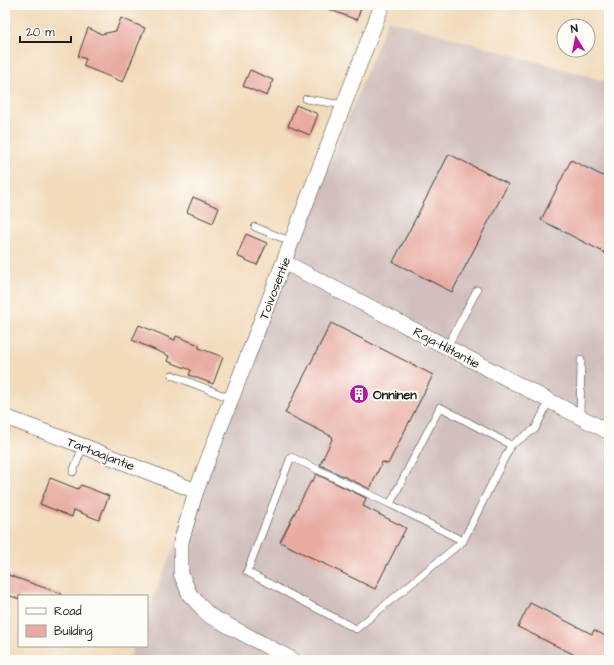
<svg xmlns="http://www.w3.org/2000/svg" width="614" height="665" font-family="'Architects Daughter',sans-serif">
	<rect width="100%" height="100%" fill="#fdfcf7"/>
	<filter id="ink" filterUnits="userSpaceOnUse"><feTurbulence type="fractalNoise" baseFrequency=".025" numOctaves="2"/><feDisplacementMap in="SourceGraphic" scale="8" xChannelSelector="R" yChannelSelector="G"/><feConvolveMatrix kernelMatrix="1 2 1 2 8 2 1 2 1" color-interpolation-filters="sRGB"/></filter>
	<filter id="wash" filterUnits="userSpaceOnUse"><feTurbulence type="fractalNoise" baseFrequency=".012" numOctaves="4" result="noise"/><feDisplacementMap in="SourceGraphic" scale="16" xChannelSelector="R" yChannelSelector="G"/><feGaussianBlur stdDeviation="0.9" result="paint"/><feColorMatrix in="noise" values="0 0 0 0 0 0 0 0 0 0 0 0 0 0 0 0 0 1.4 0 .05"/><feComposite in="paint" operator="in"/></filter>
	<g filter="url(#wash)">
		<rect width="100%" height="100%" fill="#f2daba"/>
		<polygon fill="#d1bfbd" points="388,20 609,82 609,660 128,660 134,646 147,646 147,613"/>
		<g id="blocks">
			<g fill="#e8aba2">
				<polygon points="320,5 362,5 357,20 320,6"/>
				<polygon points="121,18 145,28 123,82 83,66 86,59 78,56 88,28 101,34 116,31"/>
				<polygon points="250,70 273,80 267,96 243,86"/>
				<polygon points="296,105 318,114 310,135 288,126"/>
				<polygon points="449,154 508,184 452,292 393,262"/>
				<polygon points="571,160 609,179 609,255 541,220"/>
				<polygon points="193,197 219,208 213,223 187,212"/>
				<polygon points="246,234 267,243 257,265 237,256"/>
				<polygon points="331,323 433,375 388,464 382,462 370,489 320,465 333,437 285,413"/>
				<polygon points="139,325 175,340 176,336 199,345 199,348 223,357 213,384 189,375 191,370 167,361 169,356 132,340"/>
				<polygon points="316,474 366,498 363,506 406,528 375,589 280,542 311,481 313,481"/>
				<polygon points="50,478 78,489 81,485 109,496 99,520 74,510 72,517 40,504"/>
				<polygon points="8,575 62,594 61,596 19,596 19,599 5,594 5,583"/>
				<polygon points="530,603 592,634 594,630 609,638 609,660 585,660 518,627"/>
			</g>
		</g>
	</g>
	<g filter="url(#ink)">
		<use href="#blocks" fill-opacity="0" stroke="#3c3834" stroke-width="1"/>
		<g fill="none" stroke-linecap="round" stroke-linejoin="round">
			<defs>
				<g id="lane">
					<polyline points="306,99 344,105"/>
					<polyline points="255,227 292,242"/>
					<polyline points="447,347 477,290"/>
					<polyline points="172,375 232,399"/>
					<polyline points="580,417 581,360"/>
					<polyline points="511,445 463,541 390,504 440,407 511,445 535,429 549,401"/>
					<polyline points="73,472 83,446"/>
					<polyline points="390,504 291,457 247,572 356,629 463,541"/>
				</g>
				<g id="street">
					<polyline points="284,262 609,432"/>
					<polyline points="5,417 83,446 196,491"/>
					<polyline points="293,660 210,616 190,595 181,574 181,542 196,491 382,5"/>
				</g>
			</defs>
			<use href="#lane" stroke="#3c3834" stroke-width="8"/>
			<use href="#street" stroke="#3c3834" stroke-width="16"/>
			<use href="#lane" stroke="#fff" stroke-width="7"/>
			<use href="#street" stroke="#fff" stroke-width="15"/>
		</g>
	</g>
	<defs>
		<symbol id="building-disc" viewBox="-11 -11 22 22"><circle r="9.5" fill="#b5179e" stroke="#fdfcf7"/><path d="M-4-6H4V6H1V3H-1V6H-4ZM-2.5-4.3h1.7v1.8h-1.7ZM.8-4.3h1.7v1.8H.8ZM-2.5-1h1.7V.8h-1.7ZM.8-1h1.7V.8H.8Z" fill="#fff"/></symbol>
	</defs>
	<g fill-rule="evenodd">
		<use href="#building-disc" x="348" y="383" width="22" height="22"/>
	</g>
	<g text-anchor="middle" stroke-width="4" stroke-linejoin="round" paint-order="stroke">
		<g font-size="13" fill="#1c1c1c" stroke="#fdfcf7">
			<text transform="translate(274 288) rotate(-69)" y="5">Toivosentie</text>
			<text transform="translate(447 347) rotate(28)" y="5">Raja-Hiltantie</text>
			<text transform="translate(101 453) rotate(21)" y="5">Tarhaajantie</text>
		</g>
		<g font-size="13" font-weight="bold" fill="#1c1c1c" stroke="#fdfcf7" text-anchor="start">
			<text x="373" y="399">Onninen</text>
		</g>
	</g>
	<rect width="614" height="665" fill="none" stroke="#fdfcf7" stroke-width="20"/>
	<rect x="18" y="595" width="130" height="52" fill="#fdfcf7" stroke="#a3a29f"/>
	<rect x="26" y="608" width="20" height="6" fill="#ffffff" stroke="#a3a29f"/>
	<text x="54" y="615" font-size="12" fill="#1c1c1c">Road</text>
	<rect x="26" y="625" width="20" height="12" fill="#e8aba2" stroke="#a3a29f"/>
	<text x="54" y="635" font-size="12" fill="#1c1c1c">Building</text>
	<g transform="translate(576 38) rotate(350)"><circle r="19" fill="#fdfcf7" stroke="#a3a29f"/>
	<path d="M0-3L7 15L0 10L-7 15Z" fill="#b5179e"/>
	<text y="-6" font-size="11" font-weight="bold" text-anchor="middle" fill="#1c1c1c">N</text>
	</g>
	<path d="M20 36v6h51v-6" fill="none" stroke="#1c1c1c" stroke-width="2"/>
	<text x="26" y="36" font-size="12" fill="#1c1c1c" stroke="#fdfcf7" stroke-width="3" paint-order="stroke">20 m</text>
</svg>
